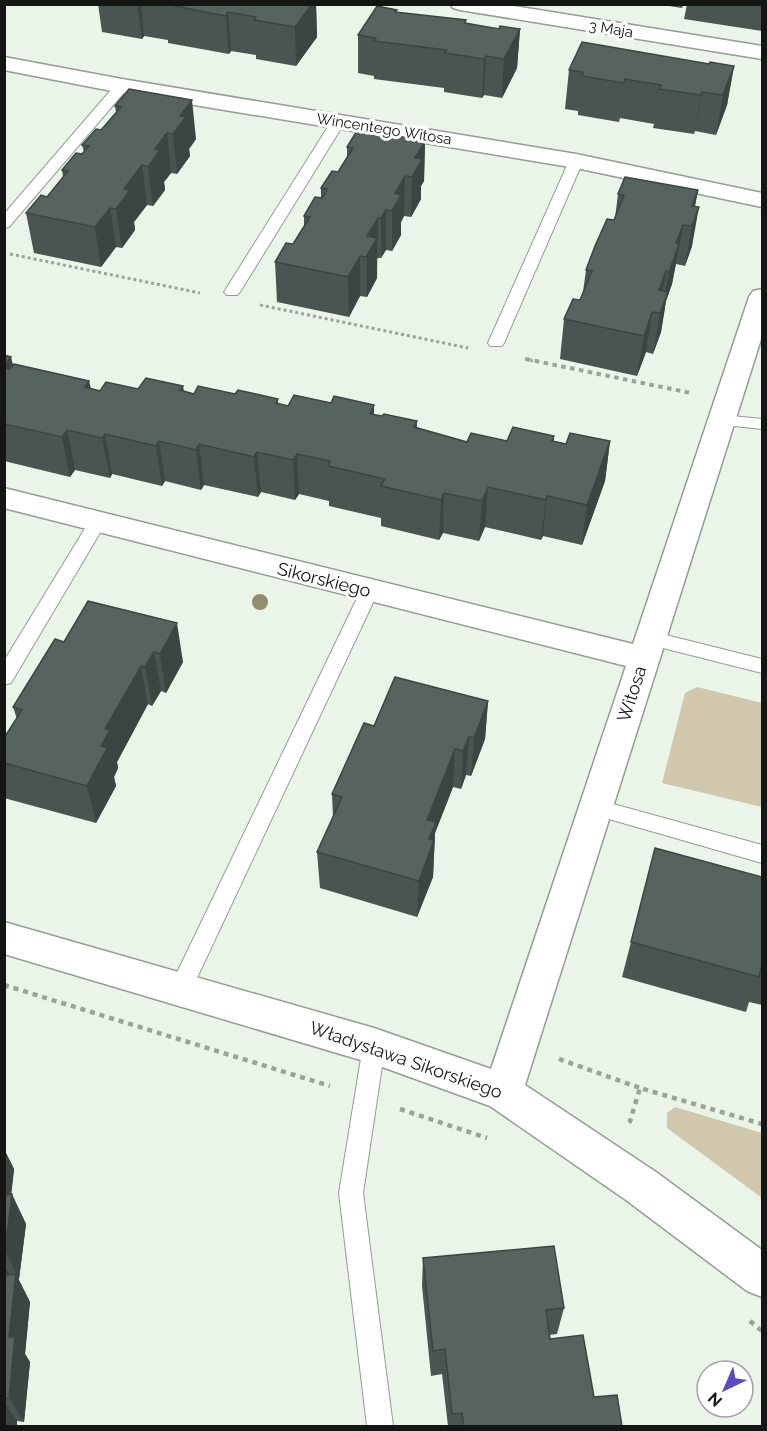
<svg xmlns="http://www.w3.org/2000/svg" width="767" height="1431" font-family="Raleway,sans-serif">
	<rect width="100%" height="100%" fill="#eaf4e9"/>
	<g fill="#d1c7ac">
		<polygon points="697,687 762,703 762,807 662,783 685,693"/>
		<polygon points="675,1107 762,1133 762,1198 667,1128 667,1113"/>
	</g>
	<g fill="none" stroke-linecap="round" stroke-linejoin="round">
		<defs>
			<g id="service">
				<polygon points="122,82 129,86 127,89 9,227 4,228 4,214 117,83"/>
				<polygon points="338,118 345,122 240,292 237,295 227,295 224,292 331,122"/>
				<polygon points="576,157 583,161 504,343 502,346 490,346 488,343 569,161"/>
				<polygon points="722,415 762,419 762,429 716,424 714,420 716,416"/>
				<polygon points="98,515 104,517 107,521 11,683 4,685 4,661 92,517"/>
				<polygon points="369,585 375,587 378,592 189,995 181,998 173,995 170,988 173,981 360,592 363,587"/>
				<polygon points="650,631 762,659 762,673 643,643 641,638 643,633"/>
				<polygon points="595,799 762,845 762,863 588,813 585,807 588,801"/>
				<polygon points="374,1036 382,1039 385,1046 363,1193 393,1426 367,1426 339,1193 363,1046 366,1039"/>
			</g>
			<g id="minor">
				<polygon points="450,4 502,4 762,46 762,59 460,10 453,8"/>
				<polygon points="4,57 122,79 576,154 762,193 762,207 576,168 122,93 4,70"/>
				<polygon points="762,289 762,336 525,1085 656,1172 762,1250 762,1297 747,1291 626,1200 490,1106 374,1064 4,954 4,922 374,1028 491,1069 626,666 4,508 4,488 633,644 749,297 753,291"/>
			</g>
		</defs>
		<use href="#service" stroke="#949d94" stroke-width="2"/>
		<use href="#minor" stroke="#949d94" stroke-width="3"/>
		<g stroke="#9ba29a" stroke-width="3" stroke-dasharray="3 3" stroke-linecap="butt">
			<polyline points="10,254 200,293"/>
			<polyline points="260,305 468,348"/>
			<polyline points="525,359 533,361"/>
		</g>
		<polyline stroke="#9ba29a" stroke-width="4" stroke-dasharray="4.5 4.5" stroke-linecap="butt" points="526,359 691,393"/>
		<g stroke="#9ba29a" stroke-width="4.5" stroke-dasharray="5 5" stroke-linecap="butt">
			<polyline points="4,985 330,1086"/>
			<polyline points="559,1059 640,1088"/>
			<polyline points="400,1109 487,1138"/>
			<polyline points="632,1122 630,1121 640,1088 762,1124"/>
			<polyline points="750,1321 762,1331"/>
		</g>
		<use href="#service" fill="#fff" fill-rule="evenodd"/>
		<use href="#minor" fill="#fff" fill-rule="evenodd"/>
	</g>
	<circle fill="#928d6c" cx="260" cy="602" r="8"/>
	<g fill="#4a5552">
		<polygon points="98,4 316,4 317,37 296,66 256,59 256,55 231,51 229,54 168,43 168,40 144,36 142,39 102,32"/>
		<polygon points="656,4 684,4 682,8"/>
		<polygon points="687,4 762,4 762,31 684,19"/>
		<polygon points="397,10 397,12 499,29 520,29 517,68 502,98 484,95 482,98 444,92 444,88 374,79 374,76 358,73 358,35"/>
		<polygon points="734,66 727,105 716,135 695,131 694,134 653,128 654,124 620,118 619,122 578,115 578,111 565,109 569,70"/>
		<polygon points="129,89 196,139 189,149 190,156 177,174 171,173 164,182 165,190 153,206 147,205 134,222 135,230 122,248 116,247 101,267 34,253 26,213 47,197 63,177 62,170 84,152 82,145 101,130 116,113 115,106"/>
		<polygon points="425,141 424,181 421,186 421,199 411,217 404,216 401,222 401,235 392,251 386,250 381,258 378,258 377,259 377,278 367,297 360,296 349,317 277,302 275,262 293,244 304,227 304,216 321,198 321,188 338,172 347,157 347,147"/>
		<polygon points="698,190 695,206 692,246 685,266 676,264 672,284 666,301 661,332 653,354 646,352 637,376 560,359 564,319 580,300 583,292 586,270 615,218 618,194"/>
		<polygon points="4,355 13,365 89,381 91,389 100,391 183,386 184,391 194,394 235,394 278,399 278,404 288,406 331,403 374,405 374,415 417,421 417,428 467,442 507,441 554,436 554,441 566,444 610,441 605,481 582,545 543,536 541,540 485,527 479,541 443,533 439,540 381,526 381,518 329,506 329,501 299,494 295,500 261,492 258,497 204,485 201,490 165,481 162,486 112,474 110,478 75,470 70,477 4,461"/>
		<polygon points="88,601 183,662 166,693 161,691 152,706 148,704 117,762 118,768 114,777 116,786 96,823 4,798 4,738 17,719 13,707 64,642"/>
		<polygon points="488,701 485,739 471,776 466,775 461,789 453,787 435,833 433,877 417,917 320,888 317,852 333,818 332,794 374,726"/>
		<polygon points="762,877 762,1005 749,1002 746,1012 622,977 631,942"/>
		<polygon points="4,1149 14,1169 11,1194 26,1224 19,1279 18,1279 30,1302 25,1354 30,1362 24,1422 17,1421 17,1426 4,1426"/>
		<polygon points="423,1258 564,1308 557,1334 549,1335 550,1339 594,1397 622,1426 448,1426 442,1374 431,1376 422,1286"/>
	</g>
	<g fill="#3c4542">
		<polygon points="137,4 141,4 144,36 142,39"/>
		<polygon points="225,4 228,12 231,51 229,54"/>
		<polygon points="312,4 316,4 317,37 296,66 295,27"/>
		<polygon points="520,29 517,68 502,98 504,59"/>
		<polygon points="486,56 484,95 482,98 484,59"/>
		<polygon points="734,66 727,105 716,135 723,95"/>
		<polygon points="702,92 695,131 694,134 701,95"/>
		<polygon points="192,100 196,139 189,149 190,156 177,174 173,134 180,116"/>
		<polygon points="167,133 171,173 164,182 165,190 153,206 148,167 155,149"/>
		<polygon points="425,141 424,181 421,186 421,199 411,217 412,177 415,158"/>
		<polygon points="142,165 147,205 134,222 135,230 122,248 116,209 124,189"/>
		<polygon points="405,176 404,216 401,222 401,235 392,251 392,211 395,193"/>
		<polygon points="698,190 691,226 692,206"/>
		<polygon points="699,207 692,246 685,266 692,226"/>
		<polygon points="110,208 116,247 101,267 95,227"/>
		<polygon points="386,210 386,250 381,258 381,218"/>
		<polygon points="378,218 377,278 367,297 367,236"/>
		<polygon points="683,225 672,284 666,301 661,332 653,354 660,313 663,304 669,272 676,243"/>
		<polygon points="360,256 360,296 349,317 348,277"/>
		<polygon points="666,271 659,311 659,290"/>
		<polygon points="652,312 646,352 637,376 644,336"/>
		<polygon points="11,357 21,397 4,374 4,366"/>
		<polygon points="89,381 97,421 85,387"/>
		<polygon points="374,405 374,445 370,414"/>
		<polygon points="67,430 75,470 70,477 62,437"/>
		<polygon points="105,434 112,474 110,478 102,438"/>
		<polygon points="159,441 165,481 162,486 156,446"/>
		<polygon points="610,441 605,481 582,545 587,505"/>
		<polygon points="199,444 204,485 201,490 196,450"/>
		<polygon points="257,452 261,492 258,497 254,457"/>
		<polygon points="297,454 299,494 295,500 293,460"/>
		<polygon points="488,487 485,527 479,541 482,501"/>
		<polygon points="444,493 443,533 439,540 441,500"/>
		<polygon points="547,496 543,536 541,540 546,500"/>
		<polygon points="177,623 183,662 166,693 160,654"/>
		<polygon points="154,652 161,691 152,706 145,667"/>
		<polygon points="141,666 148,704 117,762 118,768 114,777 116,786 96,823 87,786 101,746 105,729"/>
		<polygon points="488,701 485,739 471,776 474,738"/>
		<polygon points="469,737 466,775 461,789 463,751"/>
		<polygon points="455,749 453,787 435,833 433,877 417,917 419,881 427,820"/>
		<polygon points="4,1091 6,1095 4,1110"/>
		<polygon points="4,1149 14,1169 8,1225 4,1218"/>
		<polygon points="12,1194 26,1224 19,1279 5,1251"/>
		<polygon points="4,1265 12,1279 4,1293"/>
		<polygon points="16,1274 30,1302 25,1354 30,1362 24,1422 9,1398 9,1337"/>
		<polygon points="4,1402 17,1421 17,1426 4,1426"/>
	</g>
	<g fill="#56635f" stroke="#3c4542" stroke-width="1.5">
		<polygon points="164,4 312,4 295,27 254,20 256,17 228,12 226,16"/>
		<polygon points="377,6 397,10 395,12 466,20 465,23 499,29 500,26 520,29 504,59 486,56 484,59 445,53 447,50 374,41 376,38 358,35"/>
		<polygon points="582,42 709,64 710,62 734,66 723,95 702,92 701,95 659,89 661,85 625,79 624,83 582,76 583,72 569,70"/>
		<polygon points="129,89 192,100 180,116 186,117 173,134 167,133 155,149 160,150 148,167 142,165 124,189 130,190 116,209 110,208 95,227 26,213 41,195 47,197 68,171 62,170 76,153 82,154 89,146 82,145 96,129 101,130 121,107 115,106"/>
		<polygon points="358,129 425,141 415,158 422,159 412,177 405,176 395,193 401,195 392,211 386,210 381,218 378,218 367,236 377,238 366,257 360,256 348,277 275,262 286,243 293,244 310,217 304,216 315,197 322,198 325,194 327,189 321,188 332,171 338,172 353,148 347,147"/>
		<polygon points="625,177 698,190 692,206 699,207 692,226 683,225 676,243 679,244 669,272 666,271 659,290 668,292 660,313 652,312 644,336 564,319 573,299 580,300 592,271 586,270 595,246 607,219 614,220 624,195 618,194"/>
		<polygon points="4,355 11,357 4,366"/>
		<polygon points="14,364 89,381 85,387 100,391 106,382 138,389 146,378 183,386 180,390 194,394 198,386 235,394 238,390 278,399 276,403 288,406 294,395 331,403 334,396 374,405 370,414 382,416 384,414 417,421 414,427 467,442 471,433 507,441 513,427 554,436 552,441 566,444 570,433 610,441 587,505 547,496 546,500 488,487 482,501 444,493 441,500 381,486 385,479 328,466 330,461 297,454 293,460 257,452 254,457 199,444 196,450 159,441 156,446 105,434 102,438 67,430 62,437 4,424 4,368 10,369"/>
		<polygon points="88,601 177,623 160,654 154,652 145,667 141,666 105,729 110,730 101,746 107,748 87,786 4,763 4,738 22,710 13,707 55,639 64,642"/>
		<polygon points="395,677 488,701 474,738 469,737 463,751 455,749 427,820 436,822 429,839 434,840 419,881 317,852 342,797 332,794 364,723 374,726"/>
		<polygon points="655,848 762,877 762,967 761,967 759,977 631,942"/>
		<polygon points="12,1194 5,1251 4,1251 4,1195"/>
		<polygon points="554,1246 564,1308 546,1310 550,1339 583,1335 594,1397 617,1395 622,1426 464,1426 462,1413 452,1414 445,1349 433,1351 423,1258"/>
		<polygon points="16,1274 9,1337 15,1337 9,1398 4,1398 4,1275"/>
	</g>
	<g text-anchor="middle" stroke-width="6" stroke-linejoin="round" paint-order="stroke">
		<g font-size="15" fill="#131613" stroke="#fff">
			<text transform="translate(611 29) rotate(9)" y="5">3 Maja</text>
			<text transform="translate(384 129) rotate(9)" y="5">Wincentego Witosa</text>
		</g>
		<g font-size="18" fill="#131613" stroke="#fff">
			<text transform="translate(324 580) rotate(14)" y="6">Sikorskiego</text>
			<text transform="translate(632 694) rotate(-72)" y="6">Witosa</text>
			<text transform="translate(406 1060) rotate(19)" y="6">Władysława Sikorskiego</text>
		</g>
	</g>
	<rect width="767" height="1431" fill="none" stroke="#131613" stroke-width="12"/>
	<g transform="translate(725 1389) rotate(224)"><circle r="28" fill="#ffffff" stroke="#a1a2a1" stroke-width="1.5"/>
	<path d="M0-4.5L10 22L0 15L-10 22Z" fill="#5d49c1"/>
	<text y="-9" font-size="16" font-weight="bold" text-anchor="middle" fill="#131613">N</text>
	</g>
</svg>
